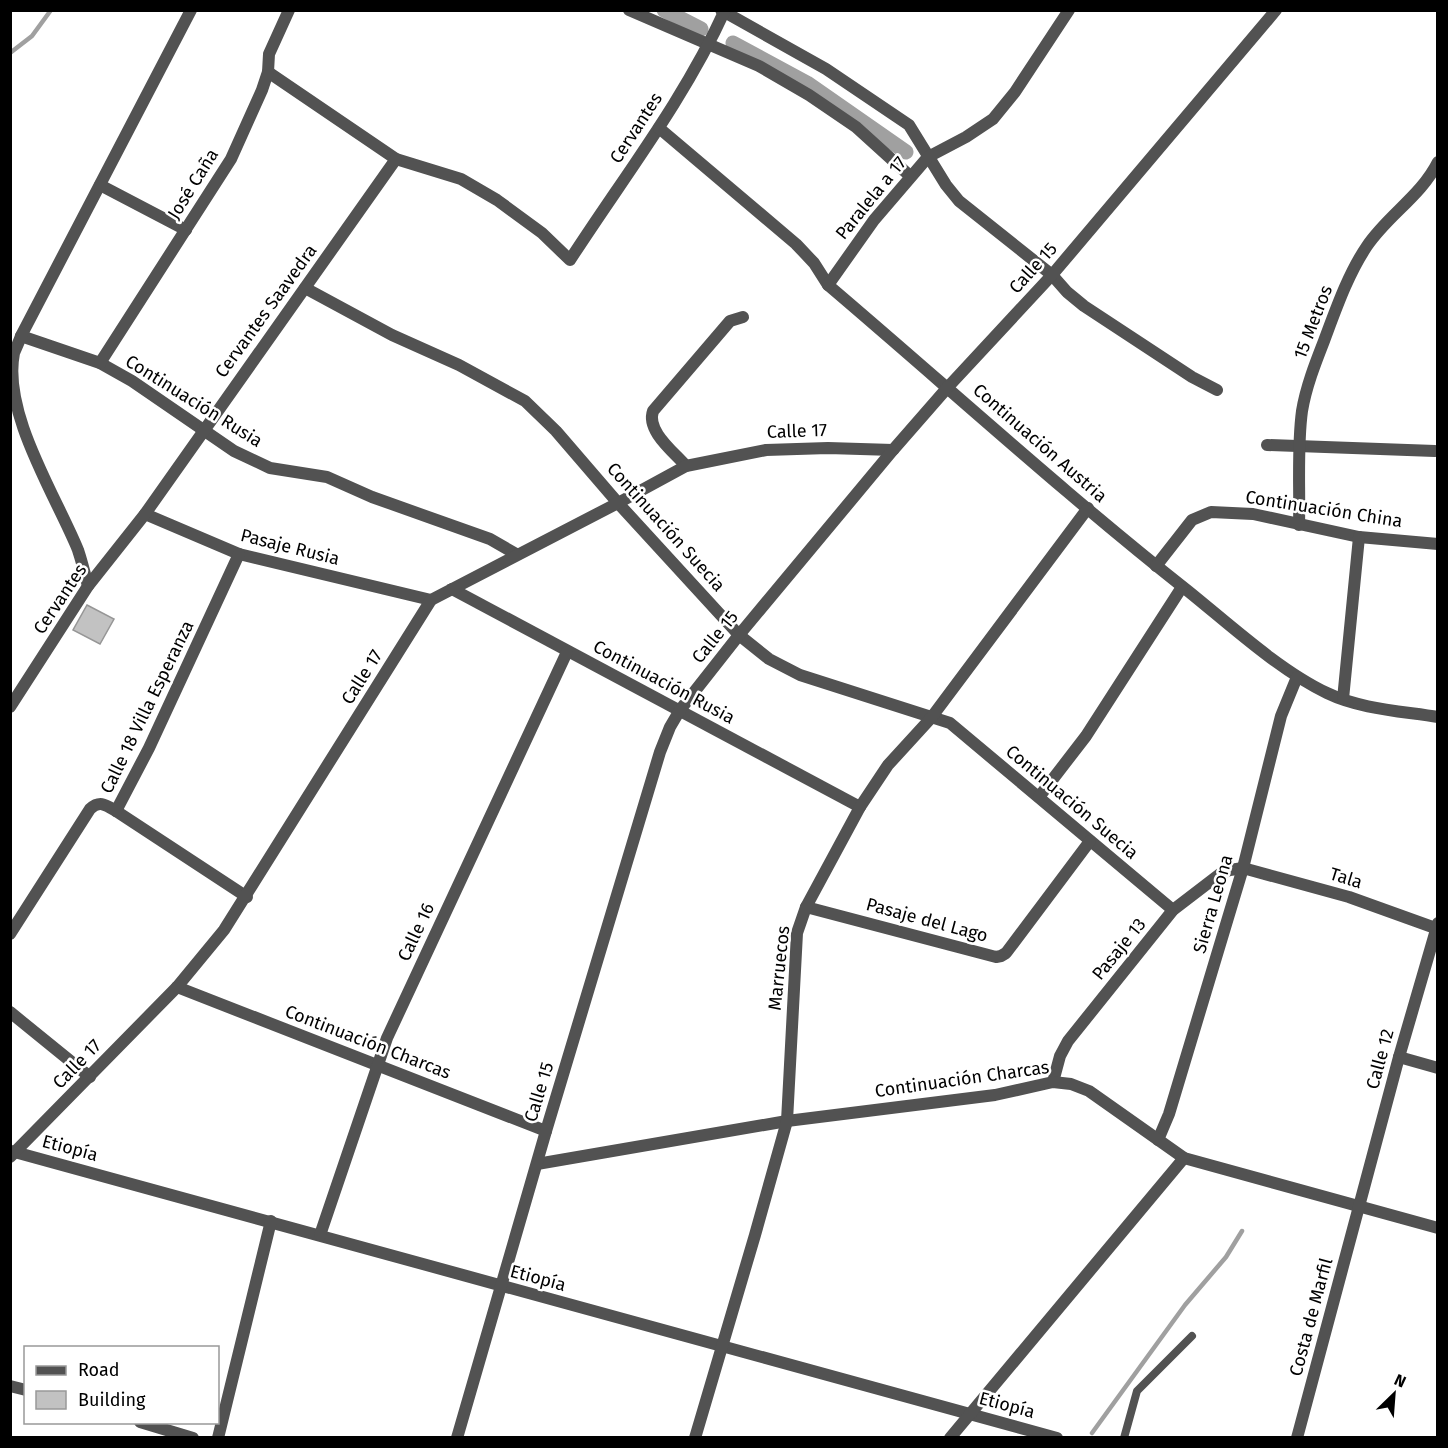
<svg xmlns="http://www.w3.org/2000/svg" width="1448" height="1448" font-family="'Fira Sans',sans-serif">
	<rect width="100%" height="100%" fill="#fff"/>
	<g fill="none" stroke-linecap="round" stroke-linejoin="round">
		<g stroke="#a0a0a0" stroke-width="4.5">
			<polyline points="10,53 32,36 51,10"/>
			<polyline points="1092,1433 1185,1305 1226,1257 1242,1231"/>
		</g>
		<g stroke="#a0a0a0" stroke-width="15">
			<polyline points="664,10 701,29"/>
			<polyline points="733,43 807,83 906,152"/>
		</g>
	</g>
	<polygon fill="#c2c2c2" stroke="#969696" stroke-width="1.5" points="87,605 114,619 100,644 73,630"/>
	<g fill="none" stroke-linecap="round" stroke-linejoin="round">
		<polyline stroke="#525252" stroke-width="8" points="1124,1438 1137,1391 1192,1336"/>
		<g stroke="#525252" stroke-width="12">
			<polyline points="629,10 759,66 809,95 856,127 910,176"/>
			<polyline points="721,10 826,69 909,125 946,185 959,201 1052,275 1067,292 1084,306 1192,377 1217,390"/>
			<path d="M268,72L396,159L461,179L497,200L542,233L570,260C623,178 684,100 725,10"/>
			<path d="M659,128L796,244L814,263L828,285C948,387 1065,494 1188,591C1229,624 1280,671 1327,693C1360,709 1401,711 1438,717"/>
			<polyline points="100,185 186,230"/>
			<polyline points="828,285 874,220 928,157 966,137 993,119 1015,92 1069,10"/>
			<polyline points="305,288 392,335 459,365 525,401 556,431 618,503 739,635 769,659 800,675 950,723 1173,910"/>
			<polyline points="21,336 100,363 132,381 234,451 270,468 327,477 372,497 490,539 516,554"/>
			<polyline points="100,363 231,159 262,90 268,72 269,54 289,10"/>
			<polyline points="1267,445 1435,451"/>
			<path d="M686,466C674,452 646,431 653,411L730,321L743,317"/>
			<polyline points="145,514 239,554 431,600"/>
			<path d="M1299,525C1300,488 1297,448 1302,411C1306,387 1315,364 1324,341C1336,309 1348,274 1367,246C1388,215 1421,196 1438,162"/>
			<polyline points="1156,566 1192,520 1211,512 1253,514 1359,537 1438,544"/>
			<path d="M88,586C85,574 82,562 78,550C56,496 2,413 14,353C16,348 19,342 21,336L191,10"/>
			<polyline points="452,589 860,807"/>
			<polyline points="1343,699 1359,537"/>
			<polyline points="10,707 88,586 145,514 396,159"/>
			<polyline points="1039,797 1086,736 1182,587"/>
			<polyline points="116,811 247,897"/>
			<polyline points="806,907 996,957 1001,956 1006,953 1090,841"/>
			<path d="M10,934L90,809C100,800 106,805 116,811L149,748L239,554"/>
			<polyline points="177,987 546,1131"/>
			<polyline points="10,1012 90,1077"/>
			<polyline points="1399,1057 1438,1068"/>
			<polyline points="1053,1082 1060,1056 1068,1041 1173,910 1220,874 1230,870 1243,868 1349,897 1438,929"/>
			<polyline points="1158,1140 1169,1114 1243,868 1281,716 1297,677"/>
			<polyline points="11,1151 1057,1438"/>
			<polyline points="10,1157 177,987 224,930 431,600 618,503 686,466 766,450 828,448 893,450"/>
			<polyline points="537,1164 787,1121 995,1095 1053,1082 1071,1084 1089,1091 1184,1158 1438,1228"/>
			<polyline points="320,1235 387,1038 567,652"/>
			<polyline points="10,1386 26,1390"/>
			<polyline points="140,1422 193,1438"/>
			<polyline points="218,1438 271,1221"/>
			<polyline points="457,1438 546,1131 660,752 670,727 680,710 739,635 893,450 948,387 1052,275 1276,10"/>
			<polyline points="695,1438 755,1235 787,1121 797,933 806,907 860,807 888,765 931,718 1088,508"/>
			<polyline points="950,1438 1184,1158"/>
			<polyline points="1297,1438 1399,1057 1438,923"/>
		</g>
	</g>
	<g text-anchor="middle" stroke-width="5" stroke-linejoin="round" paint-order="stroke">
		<g font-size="18" fill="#000" stroke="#fff">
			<text transform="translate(636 128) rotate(-57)" y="6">Cervantes</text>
			<text transform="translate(193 184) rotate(-58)" y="6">José Caña</text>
			<text transform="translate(871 198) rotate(-51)" y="6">Paralela a 17</text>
			<text transform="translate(1033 268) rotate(-48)" y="6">Calle 15</text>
			<text transform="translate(266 311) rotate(-54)" y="6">Cervantes Saavedra</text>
			<text transform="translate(1313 322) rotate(-69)" y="6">15 Metros</text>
			<text transform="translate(194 401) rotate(32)" y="6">Continuación Rusia</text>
			<text transform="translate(797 431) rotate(-2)" y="6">Calle 17</text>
			<text transform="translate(1040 443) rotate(41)" y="6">Continuación Austria</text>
			<text transform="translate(1324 509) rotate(9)" y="6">Continuación China</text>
			<text transform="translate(666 527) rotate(48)" y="6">Continuación Suecia</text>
			<text transform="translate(290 547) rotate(14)" y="6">Pasaje Rusia</text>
			<text transform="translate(60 599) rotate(-56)" y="6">Cervantes</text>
			<text transform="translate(715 637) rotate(-51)" y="6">Calle 15</text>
			<text transform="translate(362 677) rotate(-58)" y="6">Calle 17</text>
			<text transform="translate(664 682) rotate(28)" y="6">Continuación Rusia</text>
			<text transform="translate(147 707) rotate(-64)" y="6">Calle 18 Villa Esperanza</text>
			<text transform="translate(1072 802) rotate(40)" y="6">Continuación Suecia</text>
			<text transform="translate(1346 878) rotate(17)" y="6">Tala</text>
			<text transform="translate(1213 904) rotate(-74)" y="6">Sierra Leona</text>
			<text transform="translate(927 920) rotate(15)" y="6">Pasaje del Lago</text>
			<text transform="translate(416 932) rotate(-65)" y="6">Calle 16</text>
			<text transform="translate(1119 949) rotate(-51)" y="6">Pasaje 13</text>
			<text transform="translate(779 968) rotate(-84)" y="6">Marruecos</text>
			<text transform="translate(368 1042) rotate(21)" y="6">Continuación Charcas</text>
			<text transform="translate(1380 1059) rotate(-75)" y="6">Calle 12</text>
			<text transform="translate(77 1064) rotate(-46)" y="6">Calle 17</text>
			<text transform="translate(962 1079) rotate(-8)" y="6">Continuación Charcas</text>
			<text transform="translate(539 1092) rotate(-73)" y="6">Calle 15</text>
			<text transform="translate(70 1148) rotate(15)" y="6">Etiopía</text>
			<text transform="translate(538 1278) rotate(15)" y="6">Etiopía</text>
			<text transform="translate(1311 1317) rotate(-75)" y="6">Costa de Marfil</text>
			<text transform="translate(1007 1405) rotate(15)" y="6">Etiopía</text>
		</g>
	</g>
	<rect width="1448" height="1448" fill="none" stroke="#000000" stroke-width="24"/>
	<rect x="24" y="1346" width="195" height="78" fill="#ffffff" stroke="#999999" stroke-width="1.5"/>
	<rect x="36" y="1366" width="30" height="9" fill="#525252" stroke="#999999" stroke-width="1.5"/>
	<text x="78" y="1376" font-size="18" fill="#000000">Road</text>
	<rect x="36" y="1391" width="30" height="18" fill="#c2c2c2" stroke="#999999" stroke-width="1.5"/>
	<text x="78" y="1406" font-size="18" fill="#000000">Building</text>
	<g transform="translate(1394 1394) rotate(25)" stroke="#ffffff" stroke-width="4.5" paint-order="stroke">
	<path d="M0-4.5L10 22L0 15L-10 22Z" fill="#000000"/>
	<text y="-9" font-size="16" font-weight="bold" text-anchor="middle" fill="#000000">N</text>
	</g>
</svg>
